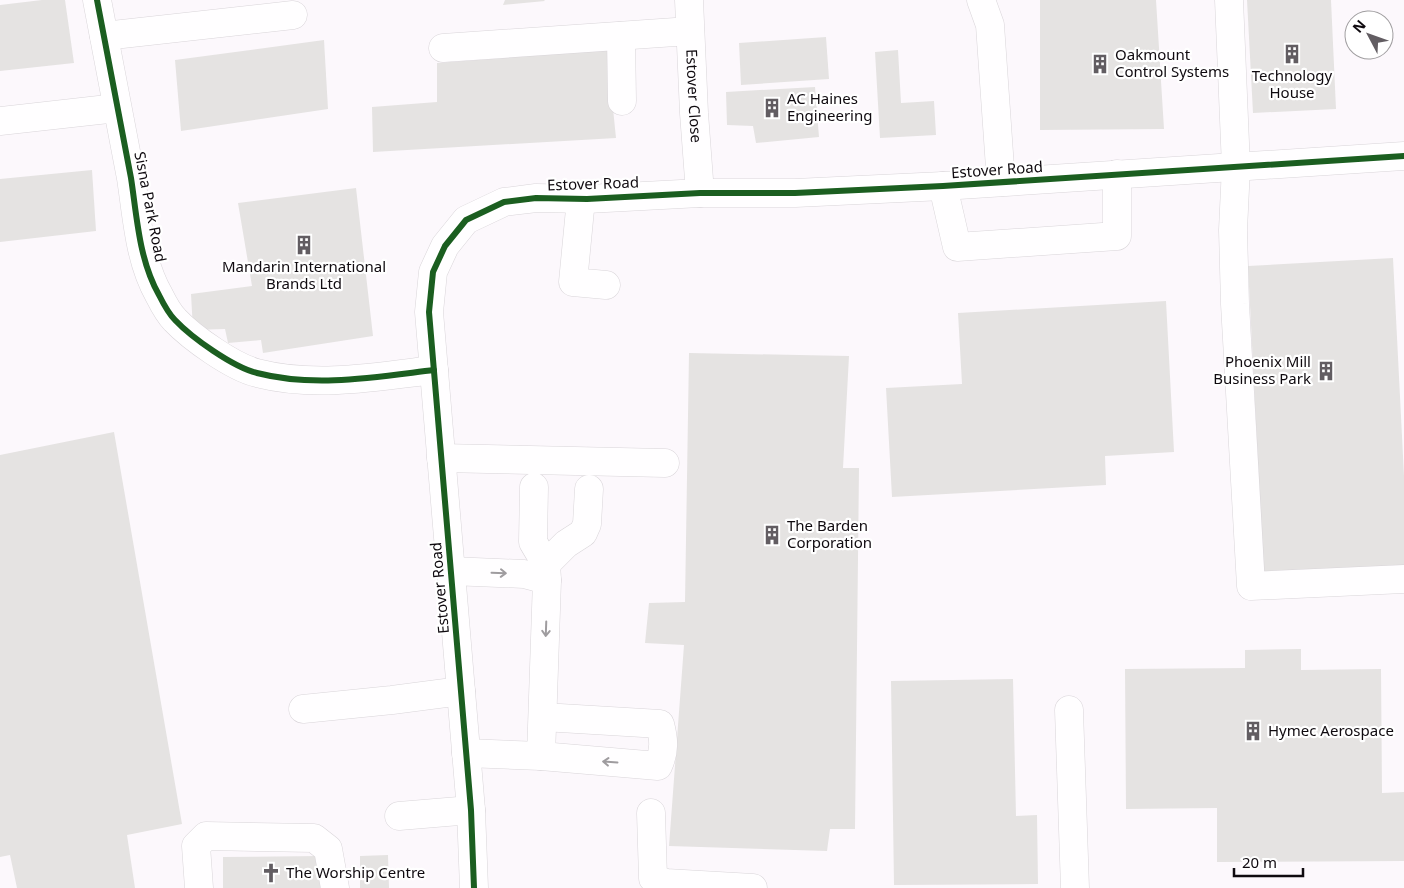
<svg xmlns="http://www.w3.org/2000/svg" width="1404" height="888" font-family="'Noto Sans',sans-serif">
	<rect width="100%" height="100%" fill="#fcf8fc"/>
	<g fill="#e5e3e2">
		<polygon points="42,0 65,0 74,63 0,71 0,5"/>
		<polygon points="505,0 544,0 545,1 503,5"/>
		<polygon points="1040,0 1156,0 1164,129 1040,130"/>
		<polygon points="1247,0 1331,0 1336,109 1253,113"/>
		<polygon points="826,37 829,79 741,85 739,43"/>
		<polygon points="324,40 328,109 181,131 175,60"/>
		<polygon points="607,50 616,138 373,152 372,107 437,102 437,63"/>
		<polygon points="898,50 901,103 934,101 936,135 880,138 875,52"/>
		<polygon points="815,87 819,137 756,143 753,126 727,125 726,92"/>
		<polygon points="92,170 96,231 0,242 0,179"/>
		<polygon points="356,188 373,336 263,353 261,340 228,343 225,329 193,330 191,294 252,286 238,203"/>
		<polygon points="1393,258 1404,476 1404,573 1264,581 1248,266"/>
		<polygon points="1166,301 1174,452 1105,456 1106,485 892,497 886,388 962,384 958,313"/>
		<polygon points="689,353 849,356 843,468 859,468 855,829 830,829 827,851 669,846 684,645 645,643 649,603 685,602"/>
		<polygon points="114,432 182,824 127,835 135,888 17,888 10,855 0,857 0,455"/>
		<polygon points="1301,649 1301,670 1381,669 1382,793 1404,792 1404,861 1217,862 1217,808 1126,809 1125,669 1245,668 1245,650"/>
		<polygon points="1013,679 1016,816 1037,815 1038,884 894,885 891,681"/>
		<polygon points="388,855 389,888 360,888 360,856"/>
		<polygon points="319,856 320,888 223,888 223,857"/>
	</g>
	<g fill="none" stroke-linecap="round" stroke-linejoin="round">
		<defs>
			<g id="minor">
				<path d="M97,0C108,59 120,119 131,178C137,217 139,260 159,295C163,303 169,314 175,320C192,338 233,367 257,373C315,388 376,377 434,370"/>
				<path id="s1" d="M689,0L694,113L700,193"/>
				<polyline points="981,0 990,25 1001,182"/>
				<polyline points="1229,0 1236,167 1233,230 1235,304 1251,586 1404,579"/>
				<polyline points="104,36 293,15"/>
				<polyline points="621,36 622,101"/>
				<polyline points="443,48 690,31"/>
				<polyline points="0,121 117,108"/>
				<polyline points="943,186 957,247 1117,236 1117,174"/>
				<polyline points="581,199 573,282 606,285"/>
				<polyline points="441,458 665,463"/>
				<polyline points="534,487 533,542 546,564 547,580 541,756"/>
				<polyline points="546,564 566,544 583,533 587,524 589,489"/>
				<polyline points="451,571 524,574 547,580"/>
				<polyline points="303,709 392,700 461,691"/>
				<polyline points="1069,710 1075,888"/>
				<path d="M466,753L541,756L658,766C665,751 664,739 660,724L543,717"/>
				<polyline points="651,813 653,878 666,883 753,888"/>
				<polyline points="399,816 471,810"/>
				<polyline points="199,888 196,846 206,836 314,838 328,849 335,888"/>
				<polyline points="474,888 471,810 429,312 433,272 445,246 466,220 504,202 536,198 587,199 700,193 795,193 943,186 1404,156"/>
			</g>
		</defs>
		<use href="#minor" stroke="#d9d5d9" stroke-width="29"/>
		<use href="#minor" stroke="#fffeff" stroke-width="28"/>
		<defs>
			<g id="cycleway">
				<path d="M97,0C108,59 120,119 131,178C137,217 139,260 159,295C163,303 169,314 175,320C192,338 233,367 257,373C315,388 376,377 434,370"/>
				<polyline points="474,888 471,810 429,312 433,272 445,246 466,220 504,202 536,198 587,199 700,193 795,193 943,186 1404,156"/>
			</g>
		</defs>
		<use href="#cycleway" stroke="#fff" stroke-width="9"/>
		<use href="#cycleway" stroke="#1b5e20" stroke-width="6"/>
	</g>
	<defs><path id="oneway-shaft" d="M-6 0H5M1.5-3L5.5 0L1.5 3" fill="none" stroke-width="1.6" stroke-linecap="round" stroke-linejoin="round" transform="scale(1.25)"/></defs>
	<g stroke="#9f9c9f">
		<use href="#oneway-shaft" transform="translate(499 573) rotate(2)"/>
		<use href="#oneway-shaft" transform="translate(546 629) rotate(92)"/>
		<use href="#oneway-shaft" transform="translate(610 762) rotate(-176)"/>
	</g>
	<defs>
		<symbol id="building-bare" viewBox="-9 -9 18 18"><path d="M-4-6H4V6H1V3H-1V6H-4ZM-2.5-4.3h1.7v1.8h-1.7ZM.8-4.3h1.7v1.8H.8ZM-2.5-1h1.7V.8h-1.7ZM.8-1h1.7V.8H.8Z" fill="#625d62" stroke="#fff" stroke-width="2.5" paint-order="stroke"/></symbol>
		<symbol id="church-bare" viewBox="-9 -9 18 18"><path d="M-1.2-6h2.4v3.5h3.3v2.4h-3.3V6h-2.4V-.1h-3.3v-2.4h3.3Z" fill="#625d62" stroke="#fff" stroke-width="2.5" paint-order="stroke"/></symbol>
	</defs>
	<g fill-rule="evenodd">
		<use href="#building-bare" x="1278" y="40" width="28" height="28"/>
		<use href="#building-bare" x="1086" y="50" width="28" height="28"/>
		<use href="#building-bare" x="758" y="94" width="28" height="28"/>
		<use href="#building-bare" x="290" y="231" width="28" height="28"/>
		<use href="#building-bare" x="1312" y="357" width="28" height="28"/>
		<use href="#building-bare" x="758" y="521" width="28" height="28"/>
		<use href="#building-bare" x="1239" y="717" width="28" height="28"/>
		<use href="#church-bare" x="257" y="859" width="28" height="28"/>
	</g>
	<g text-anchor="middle" stroke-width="4.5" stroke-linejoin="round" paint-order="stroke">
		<g font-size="15" fill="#0f0a0f" stroke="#fff" text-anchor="start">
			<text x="1115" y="60">Oakmount<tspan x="1115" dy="17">Control Systems</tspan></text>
			<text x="1292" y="81" text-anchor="middle">Technology<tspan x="1292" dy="17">House</tspan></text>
			<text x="787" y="104">AC Haines<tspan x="787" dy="17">Engineering</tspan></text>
			<text x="304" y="272" text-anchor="middle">Mandarin International<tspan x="304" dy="17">Brands Ltd</tspan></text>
			<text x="1311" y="367" text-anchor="end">Phoenix Mill<tspan x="1311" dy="17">Business Park</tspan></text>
			<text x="787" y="531">The Barden<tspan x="787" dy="17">Corporation</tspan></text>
			<text x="1268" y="736">Hymec Aerospace</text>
			<text x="286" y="878">The Worship Centre</text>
		</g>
		<g font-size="15" fill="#0f0a0f" stroke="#fff">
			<text dy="5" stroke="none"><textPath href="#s1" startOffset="96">Estover Close</textPath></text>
			<text transform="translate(997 170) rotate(-4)" y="5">Estover Road</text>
			<text transform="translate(593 184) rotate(-2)" y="5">Estover Road</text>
			<text transform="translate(150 207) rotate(79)" y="5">Sisna Park Road</text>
			<text transform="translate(440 588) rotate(-95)" y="5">Estover Road</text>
		</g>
	</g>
	<g transform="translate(1369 35) rotate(311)"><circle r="24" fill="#ffffff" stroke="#9f9d9f"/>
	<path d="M0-4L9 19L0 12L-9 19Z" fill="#625d62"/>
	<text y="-8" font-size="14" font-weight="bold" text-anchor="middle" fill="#0f0a0f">N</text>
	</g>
	<path d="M1234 868v8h69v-8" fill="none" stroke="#0f0a0f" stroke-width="2.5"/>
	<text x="1242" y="868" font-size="15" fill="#0f0a0f" stroke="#ffffff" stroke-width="4" paint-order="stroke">20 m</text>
</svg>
